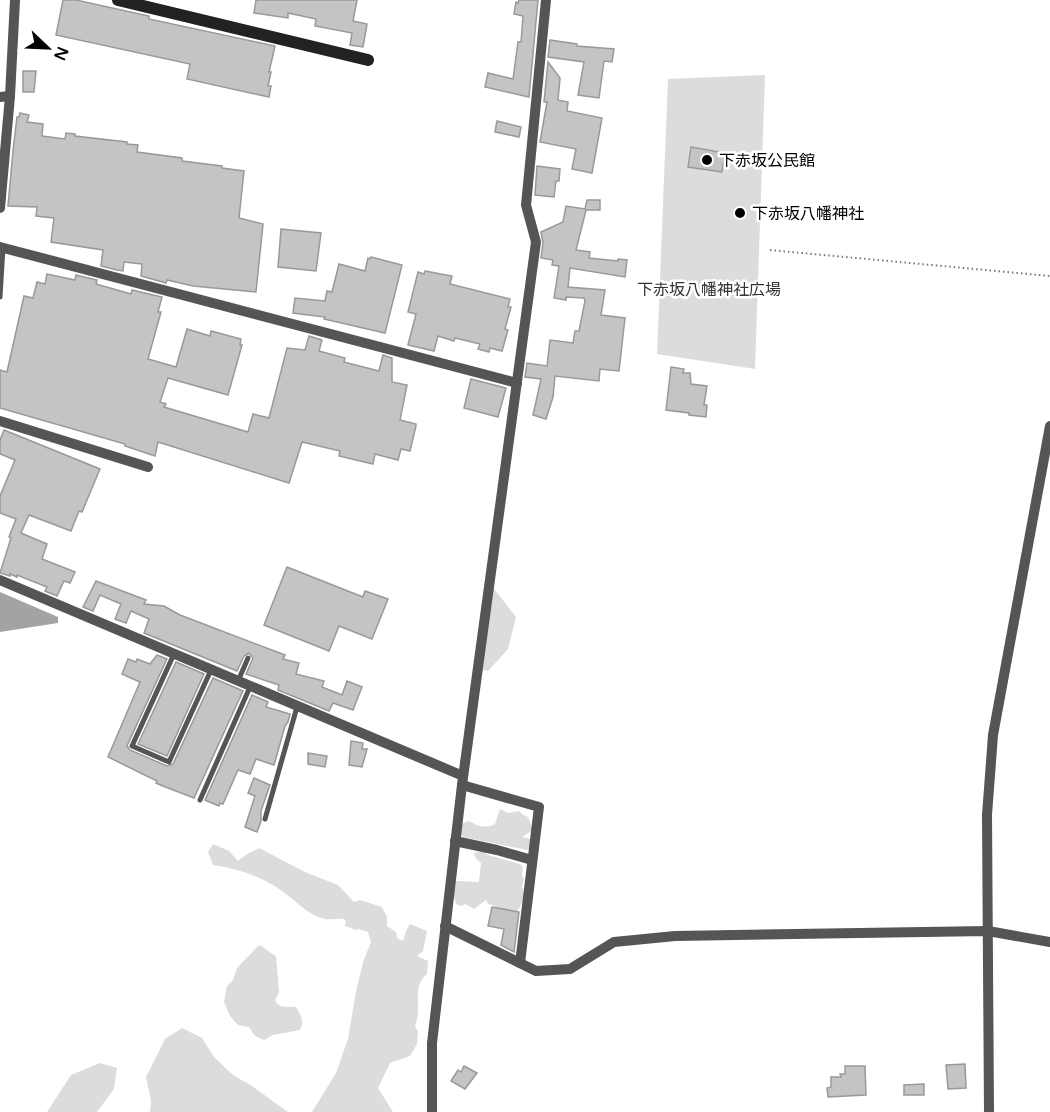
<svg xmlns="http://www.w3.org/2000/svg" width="1050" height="1112" font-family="'Varela Round','Noto Sans JP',sans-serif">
	<rect width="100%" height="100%" fill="#fff"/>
	<g fill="#dcdcdc">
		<polygon points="765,75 755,369 657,354 668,79"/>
		<polygon points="492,588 495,590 516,617 508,649 488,671 479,669"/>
		<path d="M500,809L508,813L519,811L523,815L528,817L533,830L522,837L531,839L532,847L527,850L463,837L460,833L461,824L469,821C477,826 486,829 495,824Z"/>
		<path d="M213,844L229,851L238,861L247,854L259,848L305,872L338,885L354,902L360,900L382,907L387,917V926L396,932L397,938L403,941L406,931L410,924L427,931L423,951L417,956L428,961L427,974C414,985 419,997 418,1012C418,1017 416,1022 415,1027L418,1031L417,1044L410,1056L390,1063L378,1088L393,1112H312L336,1073L348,1039L356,992L363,962L371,942L368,932L359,929L356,930L345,926L346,921L344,919C337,918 331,920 325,919C309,916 295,900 282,891C263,877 236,868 213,865L208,852Z"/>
		<path d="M482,851L488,855L520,864L523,867L522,875L524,880L522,886L525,896L516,914C505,912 498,906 488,904L486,900L474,909L465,904L461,906L456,904L453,894L456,881L479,882L481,863L476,859L474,853Z"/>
		<path d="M259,945C266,948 269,953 276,956L279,992L275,1000C279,1009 287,1006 296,1007C301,1017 305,1019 300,1030L273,1035L264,1040L255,1036L249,1027L238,1025L230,1016L224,1002L227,986L233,980L237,968Z"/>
		<polygon points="182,1028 202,1038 214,1057 233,1075 252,1086 288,1112 150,1112 151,1101 146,1077 165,1039"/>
		<polygon points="100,1063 117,1068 114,1089 97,1112 47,1112 71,1075"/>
	</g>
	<polygon fill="#a3a3a3" points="0,592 58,617 58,623 0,632"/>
	<g fill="#c4c4c4" stroke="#999" stroke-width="1.5">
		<polygon points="63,0 76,0 149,16 149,19 275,46 269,72 271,72 268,86 271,86 269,97 187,79 190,64 56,35"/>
		<polygon points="256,0 357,0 353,21 367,24 363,47 350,45 352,33 315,26 316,19 288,13 288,18 254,13"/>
		<polygon points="519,0 538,0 529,97 485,87 488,73 513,79 518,42 521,42 523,16 514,14 516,2 518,3"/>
		<polygon points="550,40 577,44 577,46 614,49 612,62 604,61 599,98 578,95 584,62 548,57"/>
		<polygon points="548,62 560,78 558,100 568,102 567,111 602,118 592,173 572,169 576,149 540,142 547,102 544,102"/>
		<polygon points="23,71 36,71 34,92 23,92"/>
		<polygon points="20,113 29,115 27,122 43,124 42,136 65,139 66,133 75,134 75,136 127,142 127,144 138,145 137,152 182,158 182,161 222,166 222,168 244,171 239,218 263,224 256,292 193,286 167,280 166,283 141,276 142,264 124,262 123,271 117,270 101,266 103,250 51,242 54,218 36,216 37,207 8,206 13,151 17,117 19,117"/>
		<polygon points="497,121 521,127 519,137 495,132"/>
		<polygon points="691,147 725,153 722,172 688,167"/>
		<polygon points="537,166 560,169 559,181 556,181 554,197 535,195"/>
		<polygon points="587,200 600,200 600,210 586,210 576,250 590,252 589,258 618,261 618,259 627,260 625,277 570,268 568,287 605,290 601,315 625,318 619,371 600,369 599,381 555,376 553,397 546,419 533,415 541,379 525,377 527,363 547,366 550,340 573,343 575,331 579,331 585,301 584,298 566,297 566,300 554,298 559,266 552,265 553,260 541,258 543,243 541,232 563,222 566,206 585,209"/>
		<polygon points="281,229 321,233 316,271 278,267"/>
		<polygon points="371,257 402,265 385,333 324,319 325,317 293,313 295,298 325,301 327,291 332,292 339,264 365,271 368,258 370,259"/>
		<polygon points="425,271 452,276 450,284 510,299 508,307 511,307 505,329 508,330 502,351 490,348 489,352 478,349 480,344 455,338 454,341 438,336 434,351 408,345 416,314 408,312 418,272 424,274"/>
		<polygon points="47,274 75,280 76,275 97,280 96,284 131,294 132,290 162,297 158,312 161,312 148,359 176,367 187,329 210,336 211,331 241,339 240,345 242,345 228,395 168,378 160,402 166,404 164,407 248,432 253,414 269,418 287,348 305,350 309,336 322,340 319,351 345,358 344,362 379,371 383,355 392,358 392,382 407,385 400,420 416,424 416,426 410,451 401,449 398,460 375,454 373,464 339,456 340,451 302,442 289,483 158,442 155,456 125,446 125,444 0,408 0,370 7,372 24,296 33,298 37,282 45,284"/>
		<polygon points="671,367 684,369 683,373 690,373 691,384 707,386 704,405 707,405 706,417 689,415 689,413 666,410"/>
		<polygon points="471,379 506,388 498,417 464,408"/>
		<polygon points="4,430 100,469 82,512 79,511 71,531 29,515 21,533 47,544 42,559 75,572 70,583 64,581 57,596 45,591 47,587 17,575 17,577 10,574 10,576 0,573 11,538 9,537 16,519 0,513 0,496 15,460 0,454 0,440"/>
		<polygon points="287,567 363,597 365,591 388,599 372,639 339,626 329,651 264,625"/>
		<polygon points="96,581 146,600 144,604 164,606 180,615 285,655 283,659 299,663 296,674 324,681 322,687 342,695 347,681 362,687 353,710 333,703 329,711 278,690 279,685 246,674 253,658 249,653 244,656 237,671 144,633 149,619 131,611 126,623 115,619 121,604 100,595 93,611 83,607"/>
		<polygon points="157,655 167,659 127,746 130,750 167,766 173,764 213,678 243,691 194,798 163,786 156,783 157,781 108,757 140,682 122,674 128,659 136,662 137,659 150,664"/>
		<polygon points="176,662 204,674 167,756 138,744"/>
		<polygon points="252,695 268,702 266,707 290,714 288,722 285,726 274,765 256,759 250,774 238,770 223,804 220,803 219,806 205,800"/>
		<polygon points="351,741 363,743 362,749 367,749 362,767 349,765"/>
		<polygon points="308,753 327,756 325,767 308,764"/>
		<polygon points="254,778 270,785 261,811 261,821 257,832 245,827 255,796 248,793"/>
		<polygon points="492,907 519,912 514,952 501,945 504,929 488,926"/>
		<polygon points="965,1064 966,1088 948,1089 946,1065"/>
		<polygon points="464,1066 477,1073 465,1089 451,1081 458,1070 461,1072"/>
		<polygon points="845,1066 865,1066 866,1095 828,1097 827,1088 831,1087 831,1077 841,1077 840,1074 845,1074"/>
		<polygon points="924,1084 924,1095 904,1095 904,1085"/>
	</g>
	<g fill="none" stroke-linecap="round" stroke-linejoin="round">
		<polyline stroke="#777" stroke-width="2" stroke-dasharray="1.5 3" stroke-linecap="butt" points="770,250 1050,276"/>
		<g stroke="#555" stroke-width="5">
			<polyline points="0,297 3,247"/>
			<polyline points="174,654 132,746 169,762 211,670"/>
			<polyline points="238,681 248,658"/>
			<polyline points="200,800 250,687"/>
			<polyline points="265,819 297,707"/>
		</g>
		<g stroke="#555" stroke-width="10">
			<polyline points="0,97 10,96 15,0"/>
			<polyline points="0,208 10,96"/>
			<polyline points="0,247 517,383"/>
			<polyline points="0,421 148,467"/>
			<polyline points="0,580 463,776"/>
			<polyline points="462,785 539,807 520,963"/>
			<polyline points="455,841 497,850 532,860"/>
			<polyline points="445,926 536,971 570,969 614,942 675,936 988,931 1050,942"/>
			<polyline points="432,1112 432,1043 462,785 536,242 526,205 546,0"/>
			<polyline points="989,1112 987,815 993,735 1050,426"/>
		</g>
		<polyline stroke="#222" stroke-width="12" points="118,0 368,60"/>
	</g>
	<g fill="#000" stroke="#fff" stroke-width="2">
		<circle cx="707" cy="160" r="6"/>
		<circle cx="740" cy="213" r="6"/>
	</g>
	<g text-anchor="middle" stroke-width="5" stroke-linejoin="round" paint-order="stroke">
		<g font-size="16" fill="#000" stroke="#fff" text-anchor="start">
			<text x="719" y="166">下赤坂公民館</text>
			<text x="752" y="219">下赤坂八幡神社</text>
		</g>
		<g font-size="16" fill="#333" stroke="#fff">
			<text x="709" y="295">下赤坂八幡神社広場</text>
		</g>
	</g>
	<g transform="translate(48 48) rotate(113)" stroke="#ffffff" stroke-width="4.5" paint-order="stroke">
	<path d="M0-4.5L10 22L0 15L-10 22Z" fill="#000000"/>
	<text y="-9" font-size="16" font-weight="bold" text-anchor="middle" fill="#000000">N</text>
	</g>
</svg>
